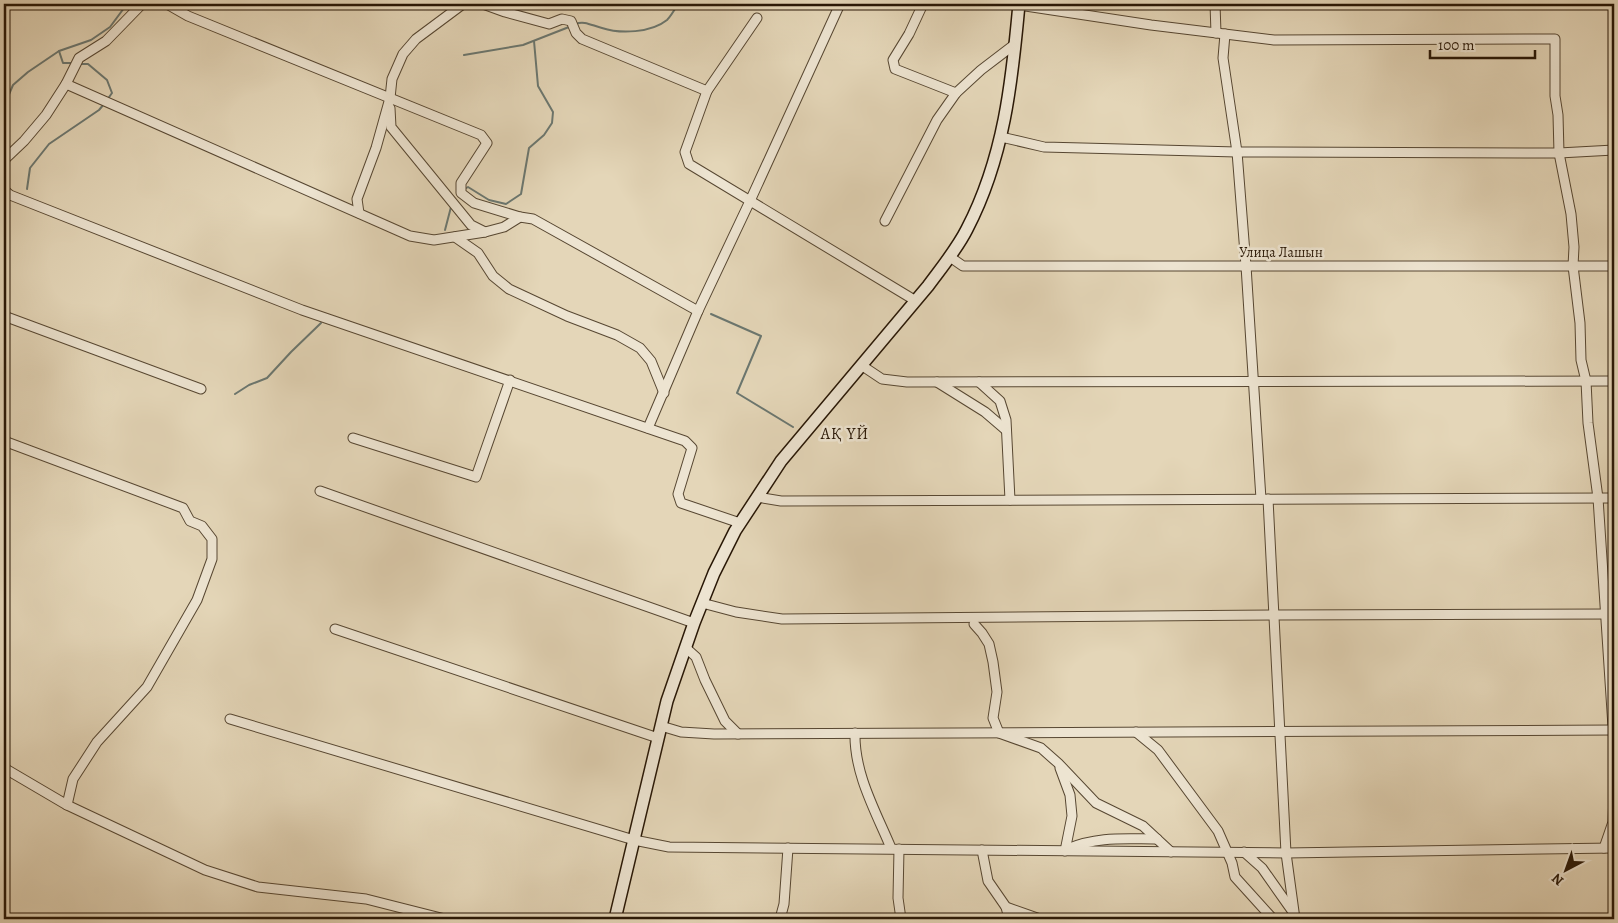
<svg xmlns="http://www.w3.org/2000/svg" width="1618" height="923" font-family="Alegreya,serif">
	<rect width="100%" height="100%" fill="#e4d6b8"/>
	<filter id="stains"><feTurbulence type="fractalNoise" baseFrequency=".004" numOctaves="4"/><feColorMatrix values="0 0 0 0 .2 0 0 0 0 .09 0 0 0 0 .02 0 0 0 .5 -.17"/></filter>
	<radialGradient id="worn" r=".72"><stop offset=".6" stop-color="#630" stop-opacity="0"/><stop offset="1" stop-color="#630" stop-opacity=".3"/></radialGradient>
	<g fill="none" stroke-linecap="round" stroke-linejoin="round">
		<g stroke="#6b7770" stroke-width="2">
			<polyline points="1601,4 1614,11"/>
			<path d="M576,24C584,20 593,26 602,28C620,34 651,33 667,20C671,16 675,9 678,4"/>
			<polyline points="59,51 63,63 73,63"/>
			<polyline points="464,55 523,45 569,27"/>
			<polyline points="81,64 88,64 107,80 112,93 107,100"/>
			<polyline points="4,106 13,85 28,72 59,51 91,40 110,27 127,4"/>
			<polyline points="27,189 30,168 49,144 99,110 104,104"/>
			<polyline points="463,190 468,187 489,200 506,204 521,194 529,148 544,135 552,123 553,112 538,86 534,41"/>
			<polyline points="445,230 451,207"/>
			<polyline points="711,314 761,336 737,393 793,427"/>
			<polyline points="235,394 249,385 267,378 291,352 321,323"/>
		</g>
		<defs>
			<g id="minor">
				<polyline points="167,4 188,16 481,135 487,143 461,183 461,193 474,203 520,217"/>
				<polyline points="483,4 505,12 549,24 562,19 571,21 576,33 582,39 707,91"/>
				<polyline points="923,4 909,34 893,60 895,69 956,93"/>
				<polyline points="1215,4 1216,33"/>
				<polyline points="1019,5 1151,25 1274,40 1555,39 1555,96 1558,115 1559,153 1571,214 1574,247 1573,266 1580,323 1581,360 1586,381 1588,423 1598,498 1614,742"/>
				<polyline points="757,18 707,91 685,152 689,164 916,301"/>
				<polyline points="1225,34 1223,58 1237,152 1246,266 1261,499"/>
				<polyline points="66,84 410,236 434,240 485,232 504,227 520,217 533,219 698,311"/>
				<polyline points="390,108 391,127 471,225 485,232"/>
				<polyline points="1001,137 1044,147 1237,152 1559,153 1614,150"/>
				<polyline points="4,160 24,141 46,115 66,84 79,58 106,41 142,4"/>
				<polyline points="4,190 10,195 302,310 685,441 692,448 678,494 681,503 740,523"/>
				<polyline points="359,213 357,199 376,148 390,98 392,79 403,54 416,39 463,4"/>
				<polyline points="885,221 937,120 956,93 981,70 1015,44"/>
				<polyline points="455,237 478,253 493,276 509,289 567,316 617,335 640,348 651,361 664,393"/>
				<polyline points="950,257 963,266 1614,266"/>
				<polyline points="4,316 201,389"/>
				<polyline points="861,365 882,379 907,382 1614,381"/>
				<polyline points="937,382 985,412 1006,430"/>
				<polyline points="979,382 1000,401 1006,420 1010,500"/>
				<polyline points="648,428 698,311 750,201 840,4"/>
				<polyline points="353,438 476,477 510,380"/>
				<polyline points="4,441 183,508 190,521 202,526 212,539 212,559 197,600 147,687 97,742 73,779 67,805"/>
				<polyline points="320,491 694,623"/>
				<polyline points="757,497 781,501 1614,498"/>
				<polyline points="1268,499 1286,853 1295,919"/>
				<polyline points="702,603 736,612 782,619 1274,615 1614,614"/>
				<polyline points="974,624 982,633 989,644 993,662 997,692 993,718 999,733 1041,748 1058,763 1096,803 1143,826 1171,852"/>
				<polyline points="335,629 658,738"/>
				<polyline points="686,648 696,657 705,680 725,721 738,734"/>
				<polyline points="230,719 634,840 669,847 1286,853 1614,848"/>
				<polyline points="661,726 681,732 714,734 1614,730"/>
				<polyline points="1136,732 1158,750 1218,831 1232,863 1235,877 1273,919"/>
				<path d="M855,733C854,774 876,812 891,848"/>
				<polyline points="4,768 67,805 205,870 258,887 366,899 445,919"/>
				<polyline points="1060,768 1070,795 1072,816 1065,851"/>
				<polyline points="1604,848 1613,822 1614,794"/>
				<polyline points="899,849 898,898 901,919"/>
				<path d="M1067,849C1098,836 1124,839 1157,839"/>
				<polyline points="982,850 988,881 1006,907 1040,919"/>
				<polyline points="1244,852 1262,868 1293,912"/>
				<polyline points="1006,907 1009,919"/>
				<polyline points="780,919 784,904 788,848"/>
			</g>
			<path id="secondary" d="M615,919L667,701L694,623L714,573L735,531L781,461L928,286C942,267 957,249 967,229C1004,158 1012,82 1019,4"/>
		</defs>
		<use href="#minor" stroke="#574732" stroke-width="11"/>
		<use href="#secondary" stroke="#281706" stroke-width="14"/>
		<use href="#minor" stroke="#ede4d1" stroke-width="9"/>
		<use href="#secondary" stroke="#ede4d1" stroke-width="11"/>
	</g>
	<g text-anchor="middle" stroke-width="5" stroke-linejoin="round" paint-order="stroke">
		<g font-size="14" fill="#281706" stroke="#ede4d1">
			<text x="1281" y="257">Улица Лашын</text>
		</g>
		<g font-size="16" letter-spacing="1" fill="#281706" stroke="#ede4d1">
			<text x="845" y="439">АҚ ҮЙ</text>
		</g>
	</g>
	<rect width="1618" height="923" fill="none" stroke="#e4d6b8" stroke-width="20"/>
	<rect x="5" y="5" width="1608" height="913" fill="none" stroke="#281706" stroke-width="2.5"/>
	<rect x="10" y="10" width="1598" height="903" fill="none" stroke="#281706"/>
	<g transform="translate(1566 870) rotate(221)" stroke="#ede4d1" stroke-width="4" paint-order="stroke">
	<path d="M0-4L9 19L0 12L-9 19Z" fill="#281706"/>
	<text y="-8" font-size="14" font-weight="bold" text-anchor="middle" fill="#281706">N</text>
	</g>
	<path d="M1430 50v8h105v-8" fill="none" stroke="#281706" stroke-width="2.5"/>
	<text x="1438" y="50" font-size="15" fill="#281706" stroke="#ede4d1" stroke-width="4" paint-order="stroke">100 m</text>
	<rect width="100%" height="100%" filter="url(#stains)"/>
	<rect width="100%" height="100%" fill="url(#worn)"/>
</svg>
